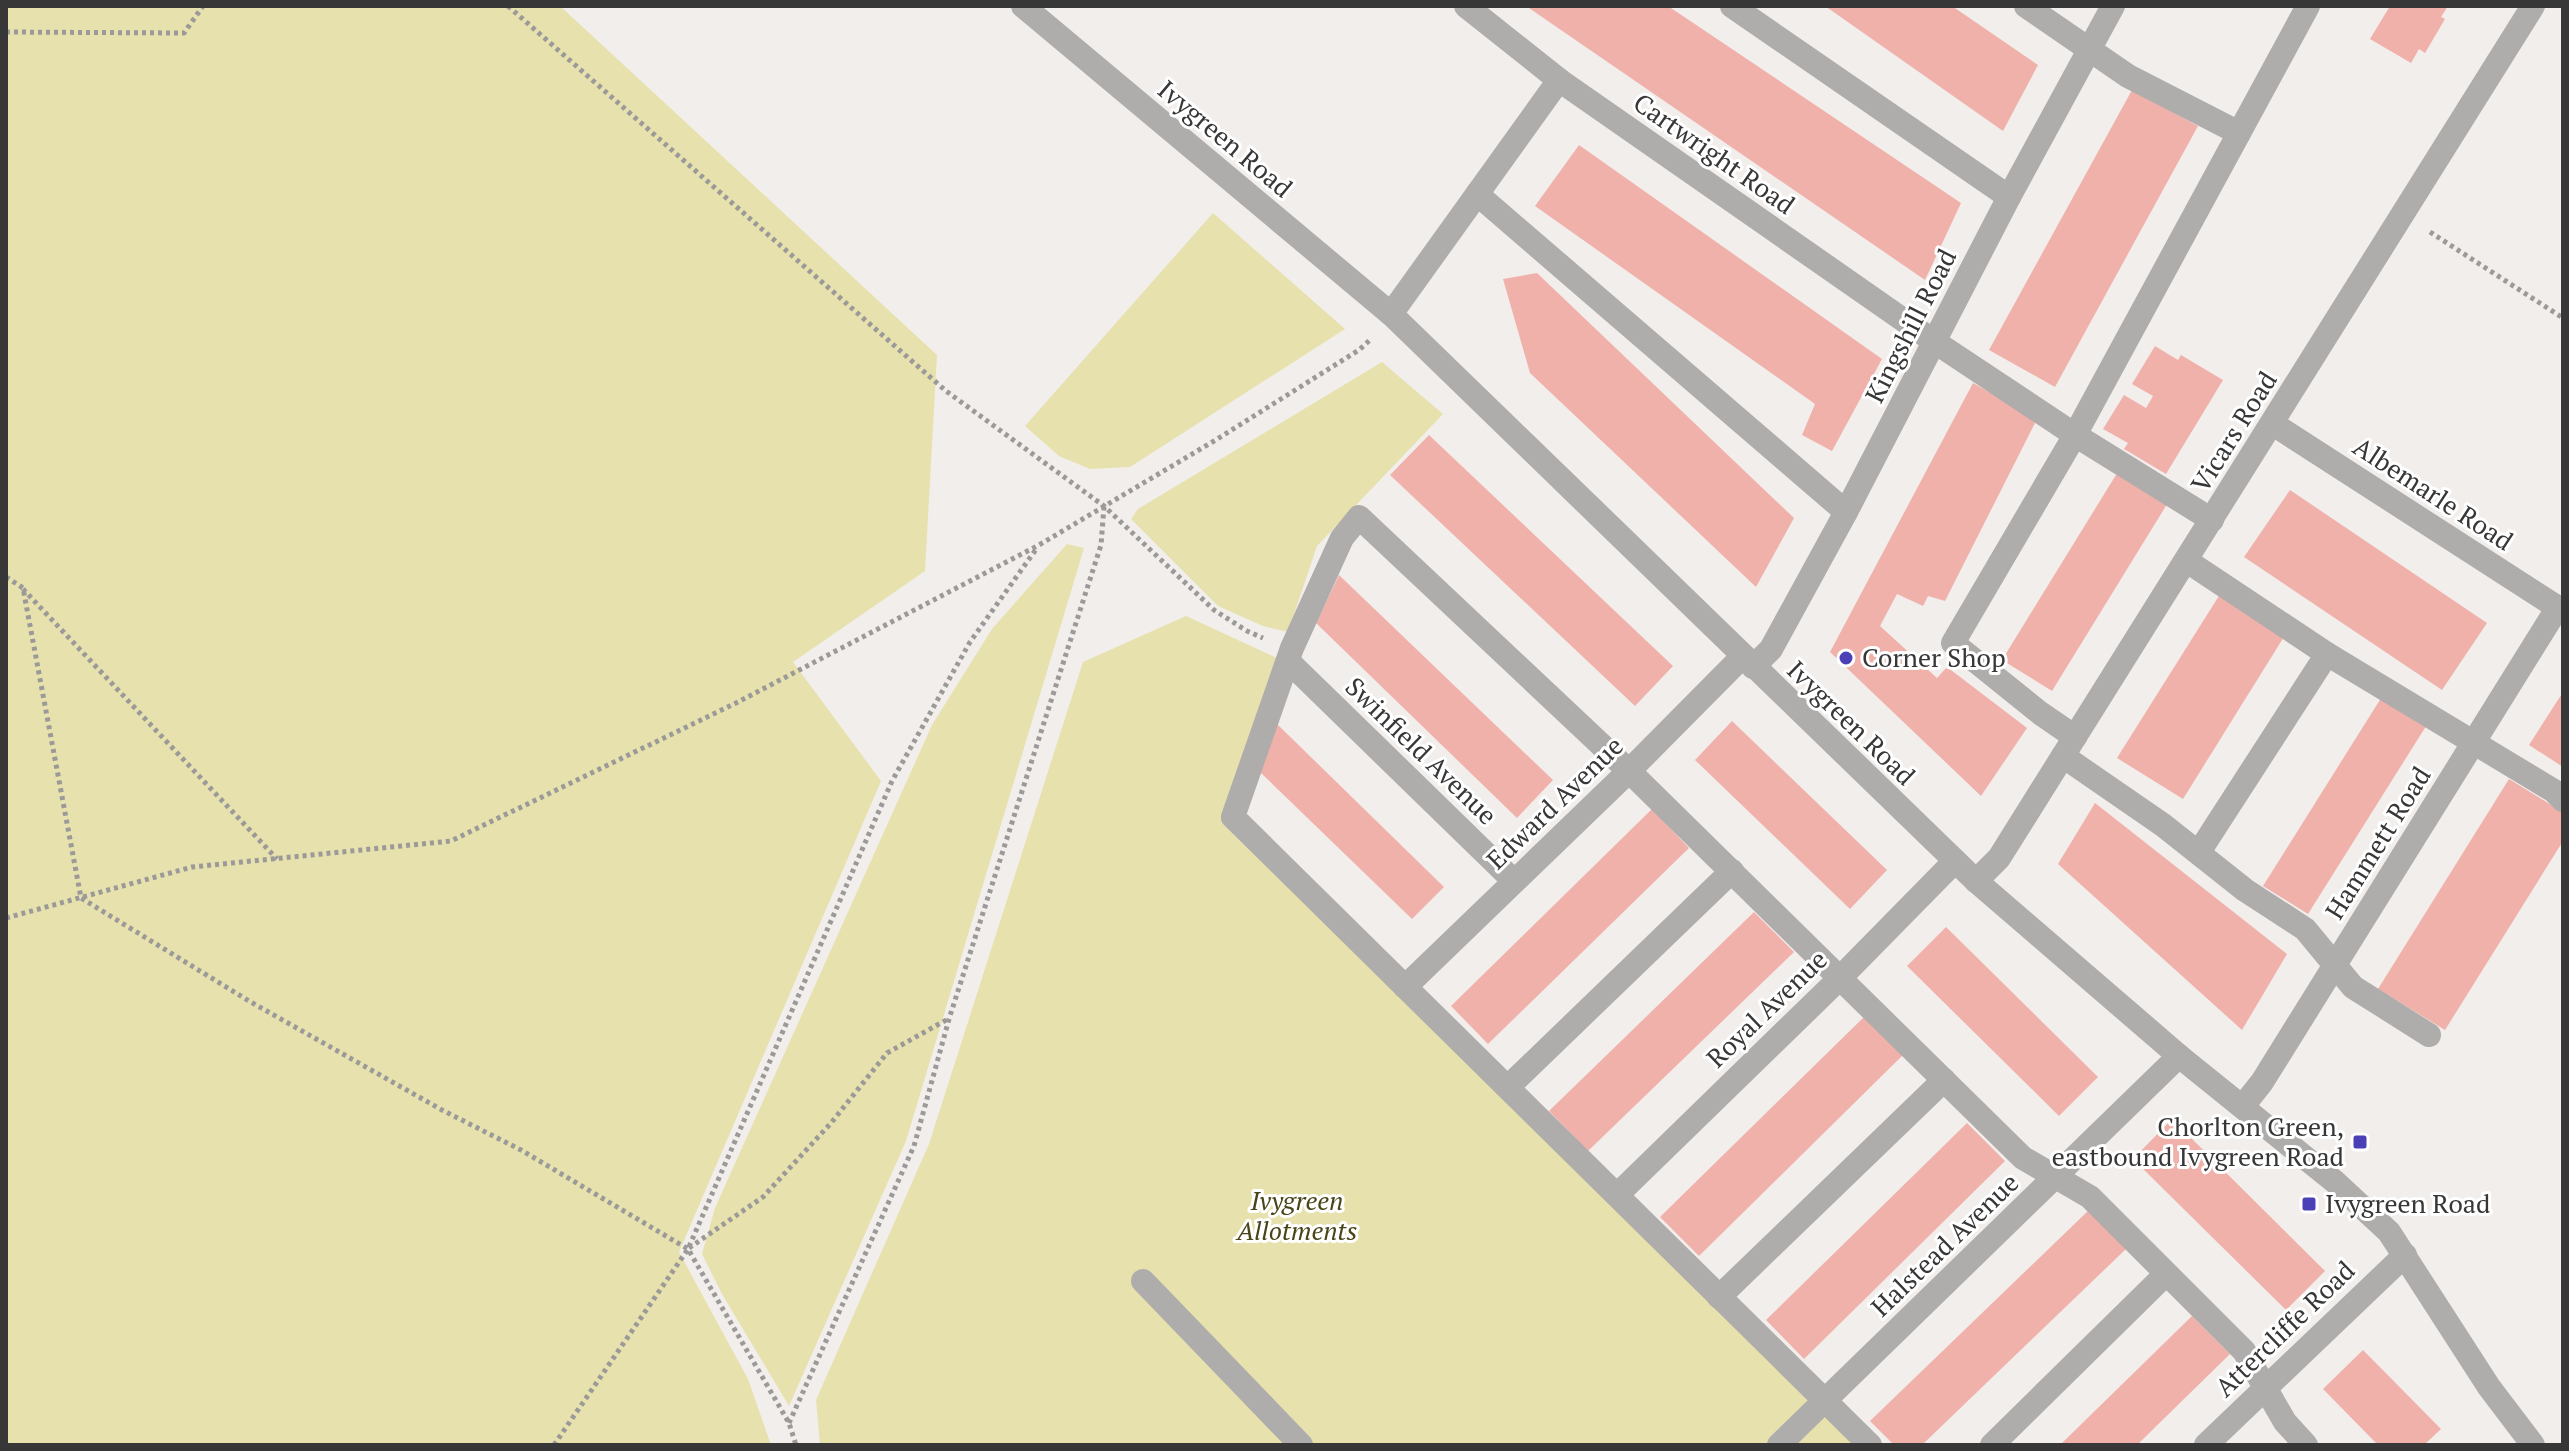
<svg xmlns="http://www.w3.org/2000/svg" width="2569" height="1451" font-family="'PT Serif',serif">
	<rect width="100%" height="100%" fill="#f1eeec"/>
	<g fill="#e7e1ad">
		<polygon points="6,6 560,6 937,355 925,571 793,662 881,781 679,1252 748,1379 771,1445 6,1445"/>
		<polygon points="1213,213 1345,329 1130,467 1090,469 1059,456 1025,426"/>
		<polygon points="1382,362 1443,414 1317,546 1288,632 1263,626 1218,606 1131,519 1138,509"/>
		<polygon points="1067,544 1084,548 906,1141 789,1406 722,1294 702,1254 715,1208 932,725 992,629"/>
		<polygon points="1186,616 1279,659 1224,823 1857,1445 820,1445 816,1400 929,1144 1083,662"/>
	</g>
	<g fill="#f1b1ab">
		<polygon points="1526,6 1668,6 1961,203 1925,280"/>
		<polygon points="1825,6 1952,6 2038,65 2003,131"/>
		<polygon points="2390,6 2448,6 2441,17 2445,19 2425,53 2419,49 2411,63 2370,39"/>
		<polygon points="2132,90 2198,126 2055,387 1989,350"/>
		<polygon points="1579,145 1882,359 1832,451 1802,435 1815,404 1535,206"/>
		<polygon points="1537,273 1794,518 1756,587 1530,373 1503,279"/>
		<polygon points="2155,346 2178,360 2181,355 2223,380 2166,474 2124,449 2128,443 2103,429 2124,395 2146,408 2153,396 2132,384"/>
		<polygon points="1973,383 2037,419 1945,601 1928,596 1923,606 1897,594 1880,626 1937,678 1947,667 2027,728 1981,796 1830,652"/>
		<polygon points="1429,435 1673,666 1635,706 1390,475"/>
		<polygon points="2119,470 2169,501 2052,691 2002,660"/>
		<polygon points="2290,490 2487,623 2442,690 2244,557"/>
		<polygon points="1339,575 1553,780 1517,818 1316,623"/>
		<polygon points="2222,591 2287,632 2183,799 2117,758"/>
		<polygon points="2563,692 2563,767 2529,745"/>
		<polygon points="2383,695 2428,723 2308,914 2263,886"/>
		<polygon points="1732,721 1887,870 1850,909 1695,760"/>
		<polygon points="1276,723 1444,887 1412,919 1259,771"/>
		<polygon points="2509,779 2563,812 2563,841 2445,1030 2378,989"/>
		<polygon points="2095,803 2287,954 2242,1030 2058,864"/>
		<polygon points="1652,809 1689,848 1488,1044 1451,1006"/>
		<polygon points="1754,912 1794,952 1588,1151 1549,1111"/>
		<polygon points="1946,927 2098,1077 2059,1116 1907,966"/>
		<polygon points="1866,1015 1904,1054 1699,1256 1660,1217"/>
		<polygon points="2172,1119 2325,1271 2286,1310 2133,1159"/>
		<polygon points="1967,1123 2005,1161 1804,1359 1766,1320"/>
		<polygon points="2090,1209 2127,1248 1922,1445 1894,1445 1870,1421"/>
		<polygon points="2192,1316 2230,1354 2137,1445 2060,1445"/>
		<polygon points="2363,1350 2441,1429 2424,1445 2378,1445 2323,1389"/>
	</g>
	<g fill="none" stroke-linecap="round" stroke-linejoin="round">
		<g stroke="#9c9a99" stroke-width="5" stroke-dasharray="4 4" stroke-linecap="butt">
			<polyline points="508,6 946,391 1104,506 1214,610 1247,631 1263,638"/>
			<polyline points="6,32 184,33 203,6"/>
			<polyline points="2430,232 2563,318"/>
			<polyline points="6,577 23,588 81,898 249,1001 442,1110 521,1150 688,1249 789,1423 796,1445"/>
			<polyline points="23,589 277,859"/>
			<polyline points="6,918 192,867 451,841 736,703 1039,545 1214,441 1359,350 1371,339"/>
			<polyline points="689,1248 763,1197 831,1123 887,1053 948,1019"/>
			<polyline points="789,1423 914,1146 949,1019 1101,545 1104,507"/>
			<polyline points="554,1445 688,1249 892,781 970,642 1037,548"/>
		</g>
		<g stroke="#aeadac" stroke-width="24">
			<polyline points="1023,6 1391,314 1976,881 2179,1056 2334,1181 2389,1232 2489,1387 2533,1445"/>
			<polyline points="1466,6 1559,80 1935,342 2075,435 2212,520"/>
			<polyline points="1732,6 2009,197"/>
			<polyline points="2026,6 2128,76 2239,133"/>
			<polyline points="1477,194 1846,512"/>
			<polyline points="1391,314 1559,80"/>
			<polyline points="2273,424 2563,611"/>
			<polyline points="2187,561 2327,654 2554,791 2563,800"/>
			<polyline points="1288,661 1514,881"/>
			<polyline points="1753,667 1771,649 1846,512 2009,197 2113,6"/>
			<polyline points="2075,737 2040,713 1953,643 2075,435 2308,6"/>
			<polyline points="2063,756 2163,825 2245,890 2305,929 2353,987 2429,1035"/>
			<polyline points="2199,852 2327,654"/>
			<polyline points="1976,881 1999,858 2533,6"/>
			<polyline points="1405,987 1629,771 1742,657"/>
			<polyline points="1508,1087 1732,871"/>
			<polyline points="2243,1106 2262,1082 2558,607"/>
			<polyline points="1617,1195 1841,977 1955,861"/>
			<polyline points="1143,1281 1301,1445"/>
			<polyline points="1719,1297 1944,1080"/>
			<polyline points="1779,1445 2179,1056"/>
			<polyline points="1870,1445 1233,817 1292,648 1342,538 1359,517 1629,771 2023,1158 2090,1197 2244,1351 2285,1422 2306,1445"/>
			<polyline points="1992,1445 2166,1274"/>
			<polyline points="2206,1445 2405,1255"/>
		</g>
	</g>
	<g fill="#4b40b6" stroke="#fff" stroke-width="3">
		<circle cx="1846" cy="658" r="8"/>
		<rect x="2352" y="1134" width="16" height="16" rx="4"/>
		<rect x="2301" y="1196" width="16" height="16" rx="4"/>
	</g>
	<g text-anchor="middle" stroke-width="6" stroke-linejoin="round" paint-order="stroke">
		<g font-size="26" fill="#383737" stroke="#fff">
			<text transform="translate(1225 139) rotate(40)" y="9">Ivygreen Road</text>
			<text transform="translate(1714 154) rotate(35)" y="9">Cartwright Road</text>
			<text transform="translate(1911 326) rotate(-63)" y="9">Kingshill Road</text>
			<text transform="translate(2234 432) rotate(-58)" y="9">Vicars Road</text>
			<text transform="translate(2433 494) rotate(33)" y="9">Albemarle Road</text>
			<text transform="translate(1851 723) rotate(44)" y="9">Ivygreen Road</text>
			<text transform="translate(1421 751) rotate(44)" y="9">Swinfield Avenue</text>
			<text transform="translate(1555 803) rotate(-44)" y="9">Edward Avenue</text>
			<text transform="translate(2378 843) rotate(-58)" y="9">Hammett Road</text>
			<text transform="translate(1767 1009) rotate(-44)" y="9">Royal Avenue</text>
			<text transform="translate(1945 1245) rotate(-44)" y="9">Halstead Avenue</text>
			<text transform="translate(2285 1329) rotate(-44)" y="9">Attercliffe Road</text>
		</g>
		<g font-size="26" fill="#383737" stroke="#fff" text-anchor="start">
			<text x="1862" y="667">Corner Shop</text>
			<text x="2344" y="1136" text-anchor="end">Chorlton Green,<tspan x="2344" dy="30">eastbound Ivygreen Road</tspan></text>
			<text x="2325" y="1213">Ivygreen Road</text>
		</g>
		<g font-size="26" font-style="italic" fill="#4a4519" stroke="#fff">
			<text x="1297" y="1210">Ivygreen<tspan x="1297" dy="30">Allotments</tspan></text>
		</g>
	</g>
	<rect width="2569" height="1451" fill="none" stroke="#383737" stroke-width="16"/>
</svg>
